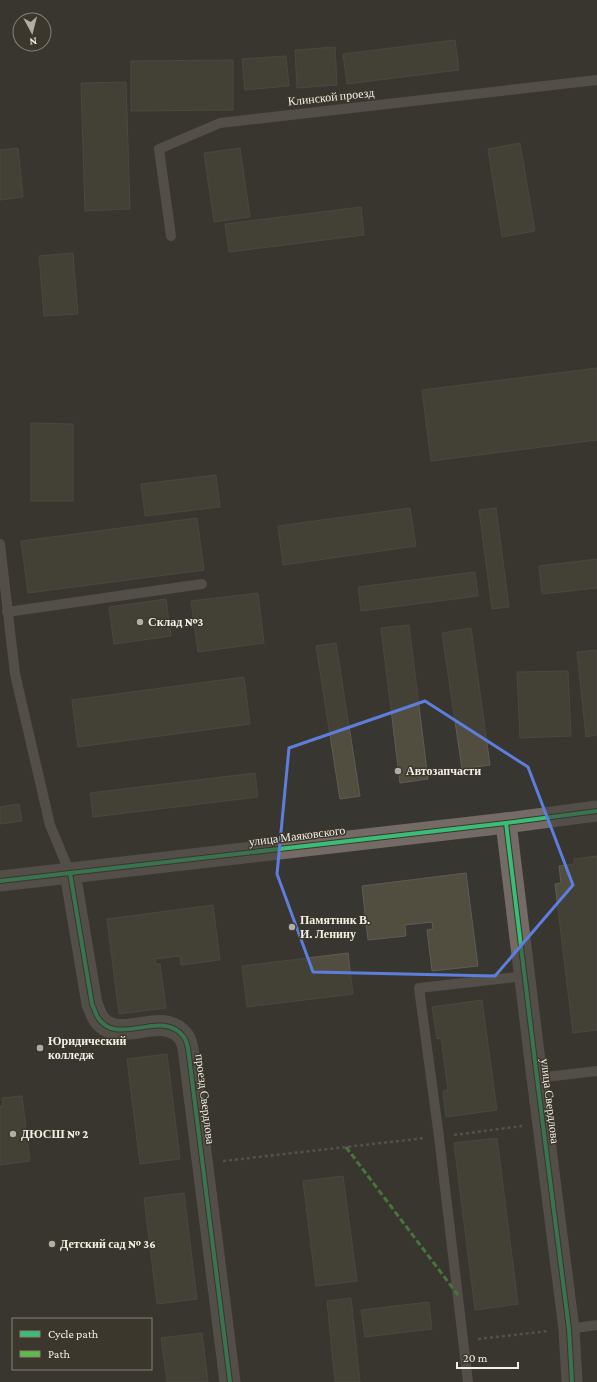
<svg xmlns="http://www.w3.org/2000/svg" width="597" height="1382" font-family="'Crimson Pro',serif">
	<rect width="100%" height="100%" fill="#383630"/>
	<g fill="#514d3f" stroke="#5e5c58">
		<polygon points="455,40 459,70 347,84 343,54"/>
		<polygon points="335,47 337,85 297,88 295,50"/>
		<polygon points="286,56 289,86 245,90 242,59"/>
		<polygon points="233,60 233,110 131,111 131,61"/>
		<polygon points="126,82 130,209 85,211 81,83"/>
		<polygon points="520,143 535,231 502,237 488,149"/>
		<polygon points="18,148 23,197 0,200 0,150"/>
		<polygon points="240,148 250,217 214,222 204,153"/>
		<polygon points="361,207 364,235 229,252 225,224"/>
		<polygon points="73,253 78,314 44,316 39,256"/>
		<polygon points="597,368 597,440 431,461 422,390"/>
		<polygon points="31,423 73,424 73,501 31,501"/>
		<polygon points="216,475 220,507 145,516 141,484"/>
		<polygon points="410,508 416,546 283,565 278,526"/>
		<polygon points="496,508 509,607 492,609 479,510"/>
		<polygon points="197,518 204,570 28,593 21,541"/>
		<polygon points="597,559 597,588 542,594 539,566"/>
		<polygon points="475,572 478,596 361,611 358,587"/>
		<polygon points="258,593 264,643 198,652 191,601"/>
		<polygon points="166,599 171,636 114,644 109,607"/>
		<polygon points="409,625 428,779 400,783 381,628"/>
		<polygon points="471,628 490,765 462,769 442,633"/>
		<polygon points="336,643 360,796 340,799 316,646"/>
		<polygon points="597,650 597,735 586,737 577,652"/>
		<polygon points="568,671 571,736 520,738 517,672"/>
		<polygon points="244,677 250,724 78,747 72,700"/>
		<polygon points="255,773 258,797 93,817 90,793"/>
		<polygon points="19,804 22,821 0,824 0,807"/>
		<polygon points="597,856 597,1030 573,1033 555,884 561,883 559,866 574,864 574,859"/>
		<polygon points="466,873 478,966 432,971 427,930 433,929 432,922 405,925 406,936 368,940 362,886"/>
		<polygon points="213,905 220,960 181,965 180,956 155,959 156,964 160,964 166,1008 119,1014 107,919"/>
		<polygon points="348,953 353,994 247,1007 242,966"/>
		<polygon points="482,1000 497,1110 446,1117 443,1091 448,1090 441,1038 437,1039 432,1007"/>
		<polygon points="167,1054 180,1159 140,1164 127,1059"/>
		<polygon points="22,1096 30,1161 0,1165 0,1106 3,1106 2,1098"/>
		<polygon points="497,1138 518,1304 475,1310 454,1143"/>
		<polygon points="343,1176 357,1281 316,1286 303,1181"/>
		<polygon points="184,1193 197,1299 157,1304 144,1198"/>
		<polygon points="351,1298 360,1382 335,1382 327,1301"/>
		<polygon points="429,1302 432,1329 365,1337 361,1310"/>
		<polygon points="202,1333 208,1382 167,1382 161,1338"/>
	</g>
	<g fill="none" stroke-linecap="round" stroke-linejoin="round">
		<g stroke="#77706c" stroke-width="2.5" stroke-dasharray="3 3" stroke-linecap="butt">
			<polyline points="454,1135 522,1126"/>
			<polyline points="223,1161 425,1138"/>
			<polyline points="478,1339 549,1331"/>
		</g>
		<g stroke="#746a66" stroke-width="10">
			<polyline points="171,236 159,149 220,123 597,80"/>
			<polyline points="0,544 15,674 50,825 70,873"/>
			<polyline points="7,612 202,584"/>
			<polyline points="537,1078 597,1071"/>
			<polyline points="569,1329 597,1325"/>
			<polyline points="468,1382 439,1137 419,988 525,976"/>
		</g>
		<g stroke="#746a66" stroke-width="21">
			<polyline points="506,823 537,1078 569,1329 572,1382"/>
			<path d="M70,873L92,1004C94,1008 95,1012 97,1016C115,1049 162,1008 183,1036C186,1039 187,1044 188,1048L230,1382"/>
			<polyline points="0,881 506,823 597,811"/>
		</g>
		<polyline stroke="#5cbc4b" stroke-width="3" stroke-dasharray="6 3" stroke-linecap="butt" points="346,1147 458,1295"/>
		<defs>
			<g id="cycleway">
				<polyline points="506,823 537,1078 569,1329 572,1382"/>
				<path d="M70,873L92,1004C94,1008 95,1012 97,1016C115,1049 162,1008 183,1036C186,1039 187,1044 188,1048L230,1382"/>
				<polyline points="0,881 506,823 597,811"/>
			</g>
		</defs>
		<use href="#cycleway" stroke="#3c372c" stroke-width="6"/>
		<use href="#cycleway" stroke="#3abd76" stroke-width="4"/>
	</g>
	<path d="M0 0H597V1382H0ZM425,701L528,767L573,885L495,976L313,972L277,874L289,748Z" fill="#383630" fill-opacity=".55" fill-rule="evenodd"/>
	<path fill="none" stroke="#5d7edc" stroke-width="3" stroke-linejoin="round" d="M425,701L528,767L573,885L495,976L313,972L277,874L289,748Z"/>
	<g fill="#b0aea7" stroke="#3c372c" stroke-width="1.5">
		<circle cx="140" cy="622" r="4"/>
		<circle cx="398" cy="771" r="4"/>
		<circle cx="292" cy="927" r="4"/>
		<circle cx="40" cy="1048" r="4"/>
		<circle cx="13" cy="1134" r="4"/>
		<circle cx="52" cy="1244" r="4"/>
	</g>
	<g text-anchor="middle" stroke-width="3" stroke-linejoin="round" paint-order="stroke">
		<g font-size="12" fill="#f1efe7" stroke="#3c372c">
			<text transform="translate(331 97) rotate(-6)" y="4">Клинской проезд</text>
			<text transform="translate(297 836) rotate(-7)" y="4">улица Маяковского</text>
			<text transform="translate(205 1099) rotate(83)" y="4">проезд Свердлова</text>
			<text transform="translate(550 1101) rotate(83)" y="4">улица Свердлова</text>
		</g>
		<g font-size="12" font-weight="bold" fill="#f1efe7" stroke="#3c372c" text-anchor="start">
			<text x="148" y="626">Склад №3</text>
			<text x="406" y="775">Автозапчасти</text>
			<text x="300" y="924">Памятник В.<tspan x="300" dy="14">И. Ленину</tspan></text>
			<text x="48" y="1045">Юридический<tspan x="48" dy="14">колледж</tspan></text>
			<text x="21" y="1138">ДЮСШ № 2</text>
			<text x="60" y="1248">Детский сад № 36</text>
		</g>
	</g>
	<rect x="12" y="1318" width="140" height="52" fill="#3c372c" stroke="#848177"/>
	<rect x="20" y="1331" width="20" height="6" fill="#3abd76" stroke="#848177"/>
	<text x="48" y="1338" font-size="12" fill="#f1efe7">Cycle path</text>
	<rect x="20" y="1351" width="20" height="6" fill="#5cbc4b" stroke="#848177"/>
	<text x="48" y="1358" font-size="12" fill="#f1efe7">Path</text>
	<g transform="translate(32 32) rotate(173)"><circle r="19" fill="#3c372c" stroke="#848177"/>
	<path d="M0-3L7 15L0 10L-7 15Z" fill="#b0aea7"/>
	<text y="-6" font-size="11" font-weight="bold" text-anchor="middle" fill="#f1efe7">N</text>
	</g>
	<path d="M457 1362v6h61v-6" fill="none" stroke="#f1efe7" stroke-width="2"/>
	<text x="463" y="1362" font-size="12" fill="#f1efe7" stroke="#3c372c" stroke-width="3" paint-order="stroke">20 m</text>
</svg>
